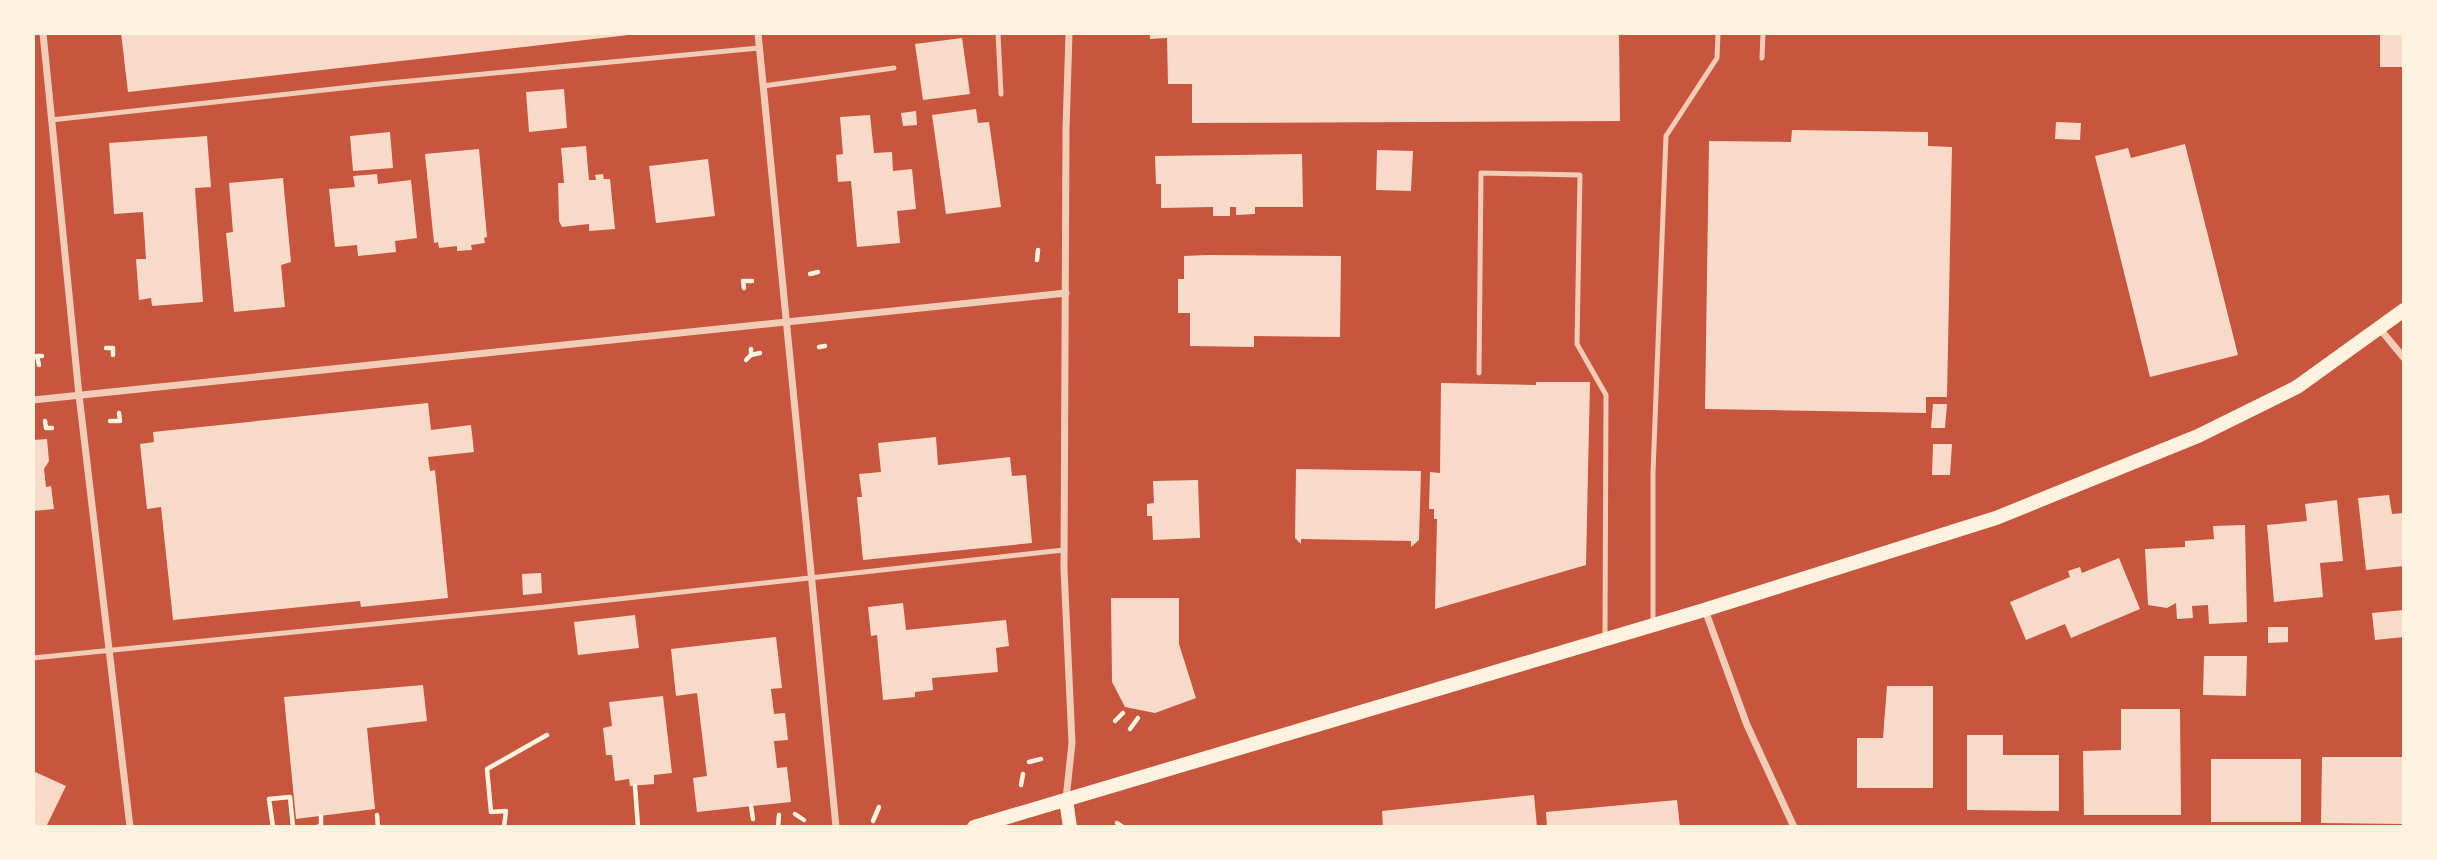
<svg xmlns="http://www.w3.org/2000/svg" width="2437" height="860" font-family="Poppins,sans-serif">
	<rect width="100%" height="100%" fill="#c8553d"/>
	<g fill="#f7dbc8">
		<polygon points="121,33 629,33 629,35 128,92"/>
		<polygon points="1150,33 1619,33 1620,121 1192,123 1192,84 1168,84 1167,38 1150,39"/>
		<rect x="2380" y="33" width="24" height="34"/>
		<polygon points="962,38 970,94 923,100 915,44"/>
		<polygon points="564,89 567,128 529,132 526,92"/>
		<polygon points="976,109 978,123 989,122 1001,207 946,214 932,115"/>
		<polygon points="916,111 917,125 903,126 901,113"/>
		<polygon points="870,115 874,153 892,152 893,171 912,169 916,209 897,211 900,243 857,247 851,181 838,182 836,155 843,154 840,117"/>
		<polygon points="2056,122 2081,123 2080,140 2055,139"/>
		<polygon points="1792,130 1928,132 1928,146 1952,147 1947,397 1926,397 1926,413 1705,409 1709,141 1791,142"/>
		<polygon points="390,132 393,168 353,171 350,136"/>
		<polygon points="207,136 211,187 195,188 203,302 152,306 151,298 139,300 136,259 146,259 143,212 114,214 109,143"/>
		<polygon points="2185,144 2238,355 2150,377 2095,156 2128,148 2131,158"/>
		<polygon points="586,146 589,180 596,180 595,175 603,174 604,179 610,179 615,229 589,231 589,224 562,227 559,221 558,183 564,183 561,148"/>
		<polygon points="479,149 487,237 484,238 485,243 471,245 472,250 457,251 457,246 439,248 438,242 434,243 425,154"/>
		<polygon points="1377,150 1413,151 1411,191 1376,190"/>
		<polygon points="1302,154 1303,207 1255,207 1255,214 1236,215 1236,207 1230,207 1230,216 1213,216 1213,207 1161,208 1161,184 1156,184 1155,156"/>
		<polygon points="708,159 715,216 656,223 649,166"/>
		<polygon points="377,174 378,184 411,180 417,238 395,241 396,252 358,256 357,245 335,247 329,189 355,187 353,176"/>
		<polygon points="283,178 291,262 281,265 285,307 234,312 226,233 233,232 229,183"/>
		<polygon points="1207,255 1341,256 1340,337 1254,336 1254,347 1190,346 1190,313 1178,313 1178,279 1184,279 1184,256"/>
		<polygon points="1536,382 1590,382 1586,565 1435,609 1437,519 1434,519 1434,509 1429,509 1430,472 1440,473 1441,383 1536,385"/>
		<polygon points="428,403 431,430 471,425 474,452 428,457 430,471 435,470 448,598 361,607 360,601 173,620 161,507 147,509 140,444 154,442 153,432"/>
		<polygon points="1933,404 1947,404 1945,428 1931,428"/>
		<polygon points="936,437 938,465 1010,457 1012,476 1026,475 1032,543 863,560 857,497 862,497 859,474 881,472 878,443"/>
		<polygon points="47,439 49,461 44,469 46,487 51,486 54,509 33,511 33,440"/>
		<polygon points="1933,444 1952,444 1950,475 1932,475"/>
		<polygon points="1296,469 1421,471 1419,540 1411,547 1411,541 1301,539 1301,544 1295,538"/>
		<polygon points="1198,480 1200,538 1153,540 1152,516 1147,516 1147,504 1154,503 1153,481"/>
		<polygon points="2389,495 2392,514 2404,513 2404,566 2366,570 2358,498"/>
		<polygon points="2337,500 2343,561 2320,563 2323,597 2274,602 2267,525 2307,521 2305,504"/>
		<polygon points="2245,525 2247,622 2209,624 2208,605 2192,606 2193,618 2177,619 2176,603 2167,608 2148,605 2145,549 2185,547 2185,541 2214,539 2213,526"/>
		<polygon points="2119,558 2140,609 2071,638 2065,624 2026,640 2010,602 2070,577 2068,571 2080,567 2082,573"/>
		<polygon points="541,573 542,593 523,595 522,574"/>
		<polygon points="1111,598 1179,598 1179,644 1196,698 1155,713 1125,707 1112,682"/>
		<polygon points="903,603 906,630 1006,620 1009,646 996,648 998,672 932,678 933,690 915,692 915,697 883,700 877,635 871,636 868,607"/>
		<polygon points="2404,610 2404,637 2375,640 2372,613"/>
		<polygon points="635,615 639,648 578,655 574,622"/>
		<polygon points="2268,627 2288,627 2288,642 2268,643"/>
		<polygon points="776,637 782,688 771,689 774,714 785,713 788,740 774,741 777,768 787,767 791,802 697,812 693,778 707,776 697,693 676,696 671,649"/>
		<polygon points="2204,656 2247,656 2246,696 2203,695"/>
		<polygon points="423,685 427,721 367,728 375,809 296,819 284,697"/>
		<polygon points="1887,686 1933,686 1933,788 1857,788 1857,738 1883,738"/>
		<polygon points="663,696 672,773 654,775 654,784 630,786 629,779 615,781 612,755 606,755 603,728 612,726 609,702"/>
		<polygon points="2121,709 2180,709 2181,815 2084,815 2083,751 2121,750"/>
		<polygon points="1967,735 2003,735 2003,755 2059,755 2059,811 1967,810"/>
		<polygon points="2322,757 2404,757 2404,824 2321,823"/>
		<rect x="2211" y="759" width="90" height="63"/>
		<polygon points="33,771 66,786 46,827 33,827"/>
		<polygon points="1534,795 1537,827 1383,827 1382,811"/>
		<polygon points="1677,800 1680,827 1547,827 1546,812"/>
	</g>
	<g fill="none" stroke-linecap="round" stroke-linejoin="round">
		<g stroke="#fff3e0" stroke-width="4.5">
			<polyline points="1037,260 1038,250"/>
			<polyline points="810,274 818,272"/>
			<polyline points="744,288 743,281 752,281"/>
			<polyline points="819,347 825,346"/>
			<polyline points="106,348 113,348 113,355"/>
			<polyline points="751,355 760,353"/>
			<polyline points="746,360 751,355 751,349"/>
			<polyline points="39,365 37,356 42,356"/>
			<polyline points="45,421 46,428 52,428"/>
			<polyline points="110,421 120,421 119,413"/>
			<polyline points="1115,721 1123,713"/>
			<polyline points="1130,729 1138,718"/>
			<polyline points="1029,762 1041,759"/>
			<polyline points="1021,785 1023,774"/>
			<polyline points="635,786 638,827"/>
			<polyline points="751,806 753,819"/>
			<polyline points="795,814 804,820"/>
			<polyline points="377,815 378,827"/>
			<polyline points="873,821 879,807"/>
			<polyline points="1117,823 1123,827"/>
			<polyline points="273,827 269,799 290,797 293,827"/>
			<polyline points="317,827 321,826 321,816"/>
			<polyline points="504,827 506,811 491,812 487,769 547,735"/>
			<polyline points="778,827 779,815"/>
		</g>
		<g stroke="#f1ccb7" stroke-width="5">
			<polyline points="998,33 1001,94"/>
			<polyline points="1762,58 1763,33"/>
			<polyline points="763,86 894,68"/>
			<polyline points="51,120 379,84 759,48"/>
			<polyline points="1479,373 1481,173 1580,175 1577,344 1606,395 1605,636"/>
			<polyline points="1653,625 1653,473 1666,136 1717,58 1718,33"/>
			<polyline points="33,658 536,608 1064,550"/>
		</g>
		<g stroke="#f1ccb7" stroke-width="7">
			<polyline points="43,33 79,395 130,827"/>
			<polyline points="758,33 836,827"/>
			<polyline points="2380,329 2404,358"/>
			<polyline points="33,400 1066,293"/>
			<polyline points="1705,610 1747,725 1794,827"/>
			<polyline points="1066,799 1072,743 1064,569 1066,129 1069,33"/>
		</g>
		<g stroke="#fff3e0" stroke-width="14">
			<polyline points="1066,800 1070,827"/>
			<polyline points="974,827 1704,610 1996,518 2198,436 2297,387 2404,310"/>
		</g>
	</g>
	<rect width="2437" height="860" fill="none" stroke="#fff3e0" stroke-width="70"/>
</svg>
